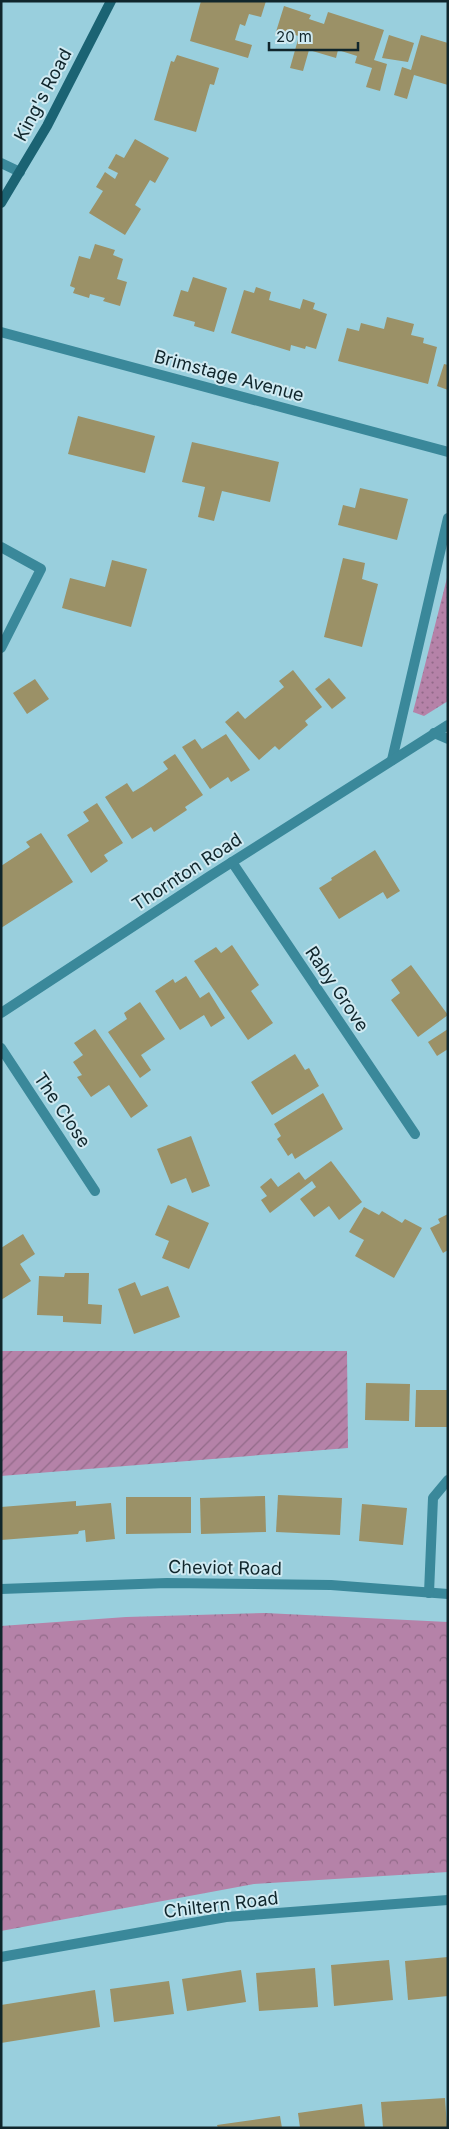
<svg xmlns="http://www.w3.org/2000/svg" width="449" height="2129" font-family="Inter,sans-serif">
	<defs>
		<pattern id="grass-dots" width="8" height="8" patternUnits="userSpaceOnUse" patternTransform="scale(1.25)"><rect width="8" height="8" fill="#b582a8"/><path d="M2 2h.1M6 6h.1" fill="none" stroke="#926a89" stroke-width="1.8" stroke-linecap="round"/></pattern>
		<pattern id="forest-crowns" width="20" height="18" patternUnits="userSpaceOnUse" patternTransform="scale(1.25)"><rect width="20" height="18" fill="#b582a8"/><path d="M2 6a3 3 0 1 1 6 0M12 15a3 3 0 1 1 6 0" fill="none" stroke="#926a89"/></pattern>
		<pattern id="garden-furrows" width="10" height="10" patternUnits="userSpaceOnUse" patternTransform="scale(1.25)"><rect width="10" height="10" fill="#b582a8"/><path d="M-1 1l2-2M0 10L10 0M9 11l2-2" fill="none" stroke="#926a89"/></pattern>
	</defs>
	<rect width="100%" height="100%" fill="#99cfdd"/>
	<polygon fill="url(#grass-dots)" points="448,574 448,701 424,716 413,712"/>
	<polygon fill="url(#forest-crowns)" points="265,1613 448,1622 448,1872 254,1884 1,1931 1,1626 126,1617"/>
	<polygon fill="url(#garden-furrows)" points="1,1351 347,1351 348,1448 1,1476"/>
	<g fill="#9b9167">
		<polygon points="201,1 266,1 261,17 249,14 245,26 240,24 235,40 252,45 248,58 190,41"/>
		<polygon points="284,6 311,15 309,19 324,24 328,12 384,30 374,60 387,64 380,91 366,87 372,68 355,63 357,56 338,50 336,58 309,50 303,71 290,68 299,36 290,34 288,39 275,35"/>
		<polygon points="389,35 414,43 408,62 382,58"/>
		<polygon points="421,35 448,43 448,85 414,75 407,99 394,95 402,67 411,70"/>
		<polygon points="177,55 219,68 214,85 210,84 196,132 154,120 171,61 174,62"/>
		<polygon points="135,139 169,158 155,183 150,180 135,205 141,209 125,235 89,213 103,191 96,187 105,172 115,179 118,173 108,168 116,154 124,158"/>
		<polygon points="95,244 115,250 113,255 123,259 117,279 127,282 120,306 103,301 105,298 90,294 89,298 73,293 75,288 70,286 79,256 90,259"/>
		<polygon points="193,277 227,288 214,332 194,326 195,322 173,316 181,290 188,292"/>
		<polygon points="256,287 271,292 269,300 300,309 303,299 315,303 313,309 327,314 316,349 306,346 305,349 291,345 290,351 231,333 244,290 254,293"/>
		<polygon points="387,317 414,324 411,335 424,338 423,343 437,347 428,384 338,361 347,328 359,331 361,323 384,329"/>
		<polygon points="444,364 448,365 448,390 437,386"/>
		<polygon points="78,416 155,436 145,473 68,454"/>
		<polygon points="192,442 279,462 270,502 222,491 214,521 198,517 205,487 182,482"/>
		<polygon points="360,488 408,499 397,540 338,525 343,505 355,508"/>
		<polygon points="343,558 365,563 362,579 378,584 362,647 324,637"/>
		<polygon points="112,560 147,569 131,627 62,608 70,578 105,587"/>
		<polygon points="293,670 322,707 305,721 308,725 279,750 275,746 259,760 225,722 238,711 245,719 284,687 279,681"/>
		<polygon points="329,678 346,698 332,709 315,689"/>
		<polygon points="35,679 49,699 27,714 13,693"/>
		<polygon points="226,734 250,770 231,782 228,777 210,789 182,747 195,739 202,749"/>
		<polygon points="175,754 203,795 185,807 187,810 154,832 151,827 132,839 105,797 127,783 133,792 143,786 168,769 163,762"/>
		<polygon points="97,803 123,843 104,855 108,861 91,873 67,835 89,821 83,812"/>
		<polygon points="41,833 73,882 1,928 1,866 30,847 26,842"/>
		<polygon points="375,850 400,891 387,899 383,892 339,919 319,888 332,880 331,878"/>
		<polygon points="232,945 259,985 251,991 273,1023 248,1040 194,961 216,947 221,953"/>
		<polygon points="411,965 448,1015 418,1037 391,1000 400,993 391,980"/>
		<polygon points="186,976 200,998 209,992 225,1018 211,1027 204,1015 180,1030 155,991 173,979 175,983"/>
		<polygon points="140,1002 165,1039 141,1055 151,1070 140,1078 108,1032 127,1019 124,1013"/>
		<polygon points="95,1029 148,1106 131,1118 109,1085 91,1097 77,1077 82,1075 73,1062 83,1055 74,1043"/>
		<polygon points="448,1029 448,1049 437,1056 428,1042"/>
		<polygon points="295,1054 305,1070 309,1068 319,1086 272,1115 251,1082"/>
		<polygon points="323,1093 343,1129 295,1159 292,1153 288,1156 277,1139 281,1136 274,1124"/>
		<polygon points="191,1136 210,1186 192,1193 186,1178 171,1184 157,1149"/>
		<polygon points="331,1161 362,1202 339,1220 329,1206 314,1217 300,1199 316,1187 312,1181 270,1213 261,1200 267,1196 260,1187 271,1178 278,1187 299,1172 305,1180"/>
		<polygon points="168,1205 209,1223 189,1269 162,1258 169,1241 155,1235"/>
		<polygon points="364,1207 379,1215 382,1211 402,1223 405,1219 422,1228 394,1278 355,1256 364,1240 349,1232"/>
		<polygon points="448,1214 448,1250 443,1253 430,1228 440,1223 438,1219"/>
		<polygon points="23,1234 35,1254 20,1264 31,1281 1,1300 1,1248"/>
		<polygon points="65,1273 89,1273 88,1304 102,1305 101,1324 63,1322 63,1316 37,1315 39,1276 64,1277"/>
		<polygon points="135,1282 141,1296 168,1286 180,1317 134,1334 118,1289"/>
		<polygon points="366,1383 410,1384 409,1421 365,1420"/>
		<polygon points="416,1390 448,1390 448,1427 415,1427"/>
		<polygon points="278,1495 342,1498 340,1535 276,1532"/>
		<polygon points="265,1496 266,1532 201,1534 200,1498"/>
		<polygon points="126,1497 191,1497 191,1533 126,1534"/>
		<polygon points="76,1501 76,1506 111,1503 115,1539 86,1542 85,1530 79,1531 78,1534 1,1540 1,1507"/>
		<polygon points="362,1504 407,1508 403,1545 359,1541"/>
		<polygon points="448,1957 448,1996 408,2000 405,1961"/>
		<polygon points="389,1960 393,2000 334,2006 331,1965"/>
		<polygon points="315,1968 318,2007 259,2011 256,1973"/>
		<polygon points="241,1970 246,2002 187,2011 182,1979"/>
		<polygon points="169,1981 174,2014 114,2022 110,1989"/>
		<polygon points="95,1990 100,2027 1,2043 1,2005"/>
		<polygon points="445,2098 447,2128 383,2128 381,2102"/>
		<polygon points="362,2104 365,2128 300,2128 298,2113"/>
		<polygon points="280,2116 282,2128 218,2128 217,2125"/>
	</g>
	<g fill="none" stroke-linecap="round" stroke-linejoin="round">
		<g stroke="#3a889a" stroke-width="10">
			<polyline points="1,163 20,172"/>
			<polyline points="1,332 448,452"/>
			<polyline points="1,547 41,569 1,648"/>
			<polyline points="434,733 448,739"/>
			<polyline points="392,760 448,518"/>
			<polyline points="232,862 415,1134"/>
			<polyline points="1,1013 210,876 448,725"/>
			<polyline points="1,1048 95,1191"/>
			<polyline points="1,1589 167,1583 331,1585 448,1594"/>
			<polyline points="429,1593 433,1498 448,1480"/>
			<polyline points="1,1957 226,1917 448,1900"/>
		</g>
		<polyline stroke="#1b6373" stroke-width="10" points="1,203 47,126 111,1"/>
	</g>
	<g text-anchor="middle" stroke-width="4" stroke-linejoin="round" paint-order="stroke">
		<g font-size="18" fill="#10262c" stroke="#d0eaf2">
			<text transform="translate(43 95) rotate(-62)" y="6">King's Road</text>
			<text transform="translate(229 376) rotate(15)" y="6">Brimstage Avenue</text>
			<text transform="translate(187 872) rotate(-33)" y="6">Thornton Road</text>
			<text transform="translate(337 989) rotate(56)" y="6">Raby Grove</text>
			<text transform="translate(62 1110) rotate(56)" y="6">The Close</text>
			<text transform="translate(225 1568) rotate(1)" y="6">Cheviot Road</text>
			<text transform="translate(221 1905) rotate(-7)" y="6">Chiltern Road</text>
		</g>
	</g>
	<rect width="449" height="2129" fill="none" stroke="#10262c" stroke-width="5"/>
	<path d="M269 42v8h89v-8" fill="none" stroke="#10262c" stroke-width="2.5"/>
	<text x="276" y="42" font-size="15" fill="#10262c" stroke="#d0eaf2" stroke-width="4" paint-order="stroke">20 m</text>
</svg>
